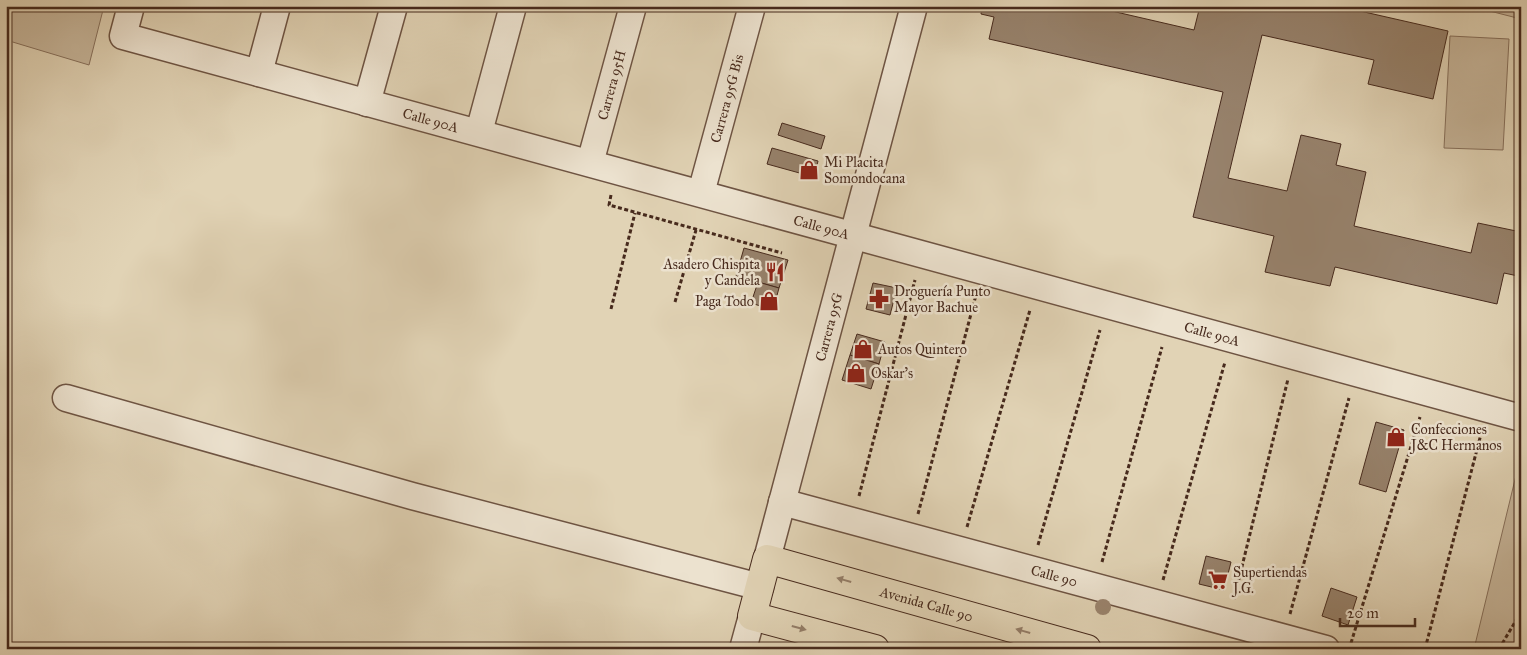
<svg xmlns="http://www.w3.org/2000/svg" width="1527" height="655" font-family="'IM FELL Great Primer',serif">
	<rect width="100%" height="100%" fill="#e1d3b5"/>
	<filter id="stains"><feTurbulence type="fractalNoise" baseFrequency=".004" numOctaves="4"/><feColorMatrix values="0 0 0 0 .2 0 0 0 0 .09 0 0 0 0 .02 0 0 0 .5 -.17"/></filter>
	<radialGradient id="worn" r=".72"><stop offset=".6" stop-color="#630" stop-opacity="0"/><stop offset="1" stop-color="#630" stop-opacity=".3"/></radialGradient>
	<g fill="#c7b69b" stroke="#87705c">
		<polygon points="6,6 104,6 89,65 6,40"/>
		<polygon points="1470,6 1521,6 1521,19"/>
		<polygon points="1450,36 1509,39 1503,150 1444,148"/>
		<polygon points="1519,463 1521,463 1521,649 1474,649"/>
	</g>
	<g fill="#97826c" stroke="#472a1d">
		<polygon points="982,6 1090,6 1194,30 1200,6 1338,6 1448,31 1433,99 1368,84 1374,60 1262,35 1228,178 1287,191 1301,135 1341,144 1336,165 1366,172 1354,226 1471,253 1478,223 1521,232 1521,262 1518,276 1504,273 1497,304 1335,267 1330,286 1265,272 1274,236 1193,217 1223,92 989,39 994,17 981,14"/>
		<polygon points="782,123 825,136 821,149 778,135"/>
		<polygon points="772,148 818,161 814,177 767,164"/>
		<polygon points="744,248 788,260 779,288 736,276"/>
		<polygon points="758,282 779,288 773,310 751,303"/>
		<polygon points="873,283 897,288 890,315 866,309"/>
		<polygon points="857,334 885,342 879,364 850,355"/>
		<polygon points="850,355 879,364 871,389 842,380"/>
		<polygon points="1376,422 1404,430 1386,492 1359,484"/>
		<polygon points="1206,556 1231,562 1224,590 1199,584"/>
		<polygon points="1331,588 1357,597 1348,625 1322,616"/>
	</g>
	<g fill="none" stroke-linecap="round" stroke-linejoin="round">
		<defs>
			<g id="minor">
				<path id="s1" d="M131,6L123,36L1521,418"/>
				<polyline points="259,73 277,6"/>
				<polyline points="367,103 394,6"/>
				<polyline points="479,132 513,6"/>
				<path id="s2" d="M590,163L633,6"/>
				<path id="s3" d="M701,193L752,6"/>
				<polyline points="66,398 412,496 760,587"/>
				<path id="s4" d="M782,502L1326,649"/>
				<path id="s5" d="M767,559L914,6"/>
				<polyline points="743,649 752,616"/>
			</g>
			<g id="major">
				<path id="s6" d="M875,649L752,616L767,559L1087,649"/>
			</g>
		</defs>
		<use href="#minor" stroke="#6e5443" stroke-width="29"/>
		<use href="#major" stroke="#472a1d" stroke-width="30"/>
		<g stroke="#472a1d" stroke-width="3" stroke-dasharray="4 2.5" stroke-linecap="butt">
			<polyline points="611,195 609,205 782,253"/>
			<polyline points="675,302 696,230"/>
			<polyline points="611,309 635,213"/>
			<polyline points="859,496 915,280"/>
			<polyline points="918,514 976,295"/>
			<polyline points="967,527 1030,310"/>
			<polyline points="1038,545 1100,330"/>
			<polyline points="1102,562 1162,347"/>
			<polyline points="1163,580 1225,362"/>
			<polyline points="1234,599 1288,379"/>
			<polyline points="1290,614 1349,398"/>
			<polyline points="1351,643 1420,417"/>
			<polyline points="1425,649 1481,434"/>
			<polyline points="1499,649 1521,612"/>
		</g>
		<use href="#minor" stroke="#ece2cf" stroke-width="26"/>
		<use href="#major" stroke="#e1d3b5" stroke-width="28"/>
	</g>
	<circle fill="#9b856f" cx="1103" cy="607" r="8"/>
	<defs><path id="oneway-solid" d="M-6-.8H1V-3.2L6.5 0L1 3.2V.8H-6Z" transform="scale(1.25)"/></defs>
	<g fill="#947e69">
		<use href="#oneway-solid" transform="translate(844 580) rotate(-164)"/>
		<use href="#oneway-solid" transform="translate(799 628) rotate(15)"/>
		<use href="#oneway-solid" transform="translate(1023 631) rotate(-164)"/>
	</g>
	<defs>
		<symbol id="shop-bare" viewBox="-9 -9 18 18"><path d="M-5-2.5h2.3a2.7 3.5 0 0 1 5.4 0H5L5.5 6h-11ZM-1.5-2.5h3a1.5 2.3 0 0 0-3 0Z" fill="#8f2418" stroke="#ece2cf" stroke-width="2.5" paint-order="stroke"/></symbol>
		<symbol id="restaurant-bare" viewBox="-9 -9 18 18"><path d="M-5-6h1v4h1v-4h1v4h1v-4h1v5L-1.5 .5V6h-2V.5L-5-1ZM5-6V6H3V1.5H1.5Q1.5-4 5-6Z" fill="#8f2418" stroke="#ece2cf" stroke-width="2.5" paint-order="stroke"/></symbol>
		<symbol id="pharmacy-bare" viewBox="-9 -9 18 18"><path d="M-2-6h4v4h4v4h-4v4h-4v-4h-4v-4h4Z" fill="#8f2418" stroke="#ece2cf" stroke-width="2.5" paint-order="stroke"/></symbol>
		<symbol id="supermarket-bare" viewBox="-9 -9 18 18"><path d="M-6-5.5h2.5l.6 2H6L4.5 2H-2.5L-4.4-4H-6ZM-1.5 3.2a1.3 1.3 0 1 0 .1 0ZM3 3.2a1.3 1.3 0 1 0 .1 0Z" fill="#8f2418" stroke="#ece2cf" stroke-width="2.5" paint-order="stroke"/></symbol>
	</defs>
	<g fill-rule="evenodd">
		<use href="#shop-bare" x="795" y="156" width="28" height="28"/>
		<use href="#restaurant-bare" x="761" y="258" width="28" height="28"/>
		<use href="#pharmacy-bare" x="865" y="285" width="28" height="28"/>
		<use href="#shop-bare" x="755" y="287" width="28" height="28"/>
		<use href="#shop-bare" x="849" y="335" width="28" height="28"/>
		<use href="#shop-bare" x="842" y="359" width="28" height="28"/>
		<use href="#shop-bare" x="1382" y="423" width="28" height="28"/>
		<use href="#supermarket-bare" x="1204" y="566" width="28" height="28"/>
	</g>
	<g text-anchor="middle" stroke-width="5" stroke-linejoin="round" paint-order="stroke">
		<g font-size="14" fill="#472a1d" stroke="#ece2cf">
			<text dy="5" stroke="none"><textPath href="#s2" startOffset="81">Carrera 95H</textPath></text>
			<text dy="5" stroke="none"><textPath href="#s3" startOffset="98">Carrera 95G Bis</textPath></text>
			<text dy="5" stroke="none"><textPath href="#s1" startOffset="350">Calle 90A</textPath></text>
			<text dy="5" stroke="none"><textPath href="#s1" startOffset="755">Calle 90A</textPath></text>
			<text dy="5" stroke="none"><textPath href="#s5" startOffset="240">Carrera 95G</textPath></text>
			<text dy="5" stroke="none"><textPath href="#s1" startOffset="1160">Calle 90A</textPath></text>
			<text dy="5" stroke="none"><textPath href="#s4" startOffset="282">Calle 90</textPath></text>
			<text dy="5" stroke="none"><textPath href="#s6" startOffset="352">Avenida Calle 90</textPath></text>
		</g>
		<g font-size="14" fill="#472a1d" stroke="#ece2cf" text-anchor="start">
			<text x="824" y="167">Mi Placita<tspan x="824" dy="16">Somondocana</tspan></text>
			<text x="760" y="269" text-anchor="end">Asadero Chispita<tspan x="760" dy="16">y Candela</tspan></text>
			<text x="894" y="296">Droguería Punto<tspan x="894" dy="16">Mayor Bachue</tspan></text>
			<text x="754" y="306" text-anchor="end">Paga Todo</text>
			<text x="878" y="354">Autos Quintero</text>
			<text x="871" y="378">Oskar's</text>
			<text x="1411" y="434">Confecciones<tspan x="1411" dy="16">J&amp;C Hermanos</tspan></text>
			<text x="1233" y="577">Supertiendas<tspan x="1233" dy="16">J.G.</tspan></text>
		</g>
	</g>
	<rect width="1527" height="655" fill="none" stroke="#e1d3b5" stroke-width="25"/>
	<rect x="8" y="8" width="1512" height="640" fill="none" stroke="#472a1d" stroke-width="2.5"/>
	<rect x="12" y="12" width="1502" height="630" fill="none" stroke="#472a1d"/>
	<path d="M1340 618v8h75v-8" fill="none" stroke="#472a1d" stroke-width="2.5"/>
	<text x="1347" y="618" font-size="15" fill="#472a1d" stroke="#ece2cf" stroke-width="4" paint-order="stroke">20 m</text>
	<rect width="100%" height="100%" filter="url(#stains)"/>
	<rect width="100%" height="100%" fill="url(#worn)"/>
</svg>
